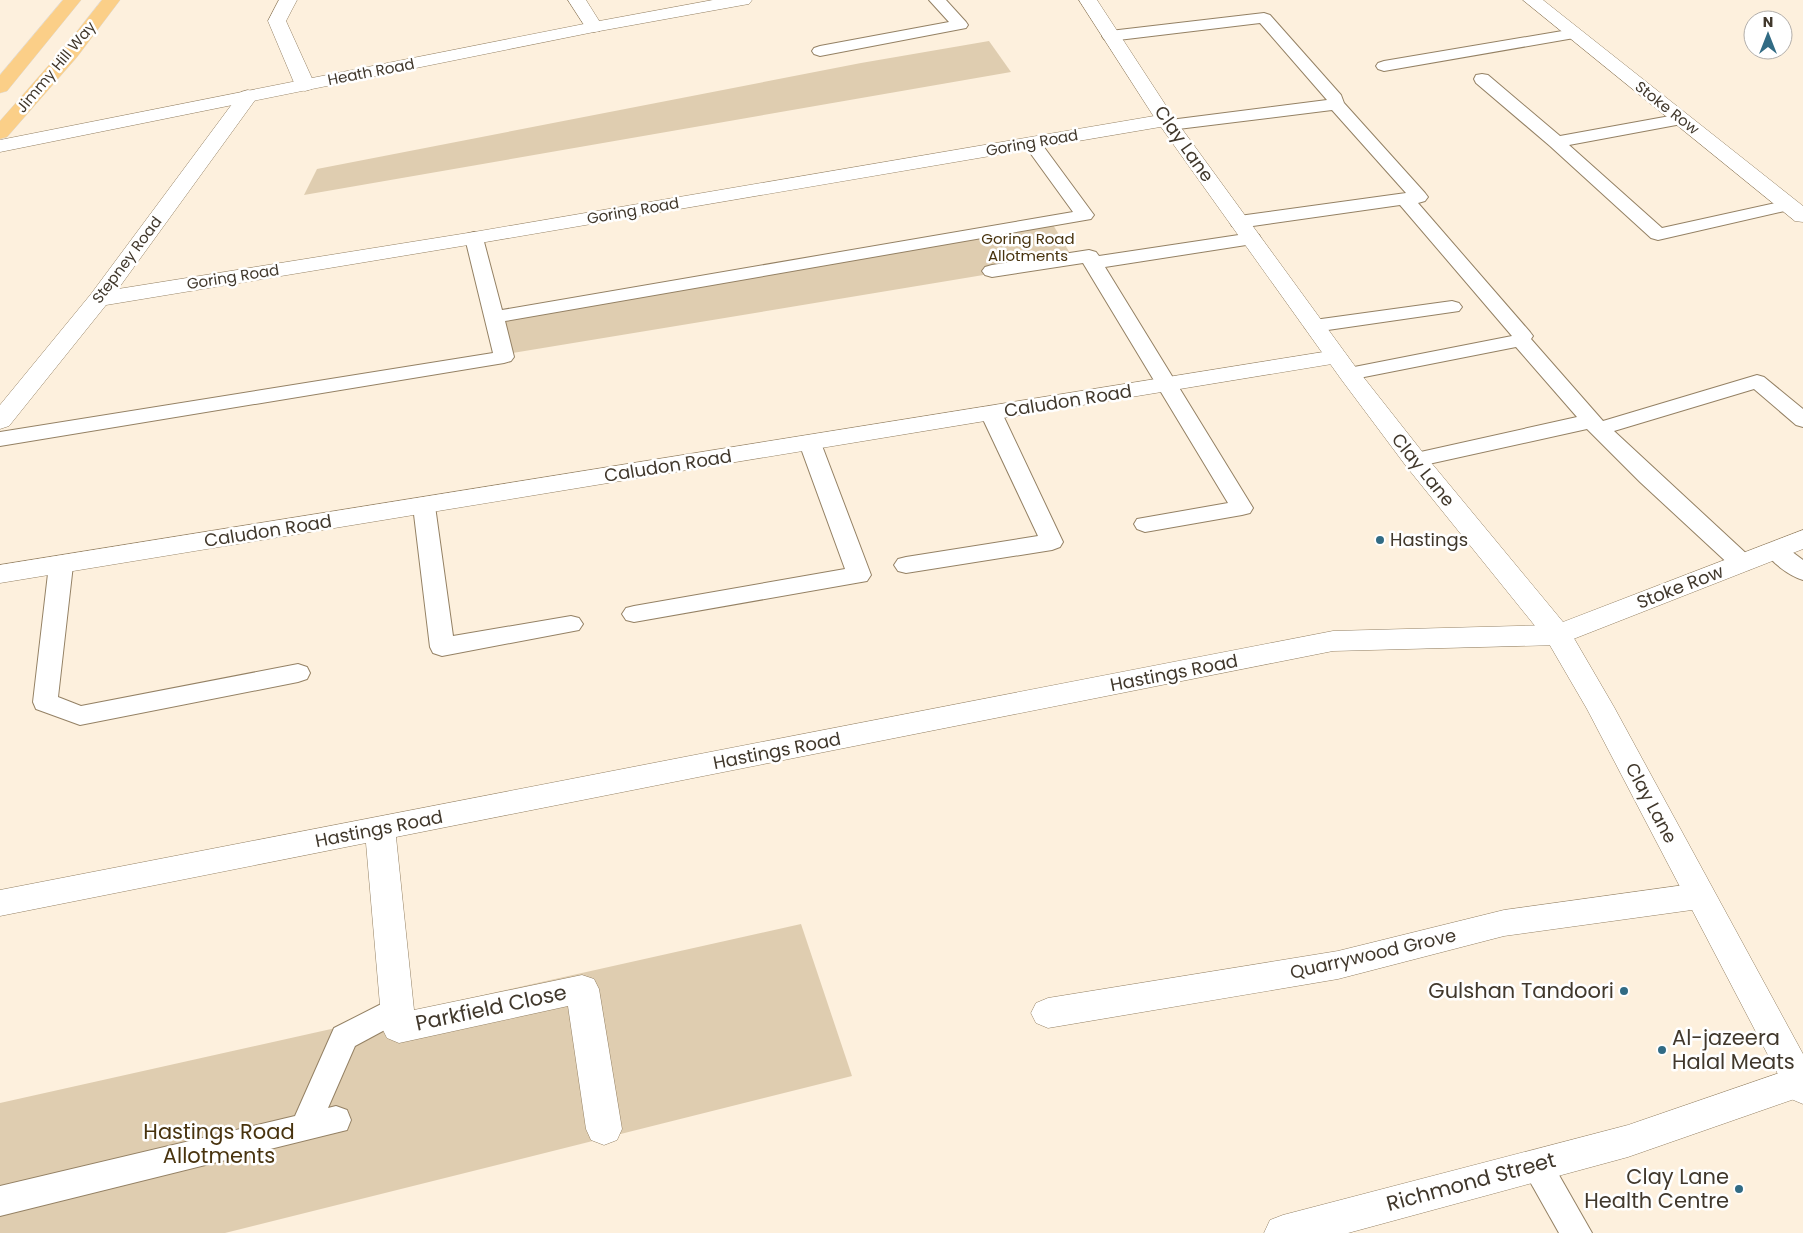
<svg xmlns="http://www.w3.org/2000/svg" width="1803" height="1233" font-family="Poppins,sans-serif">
	<rect width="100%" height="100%" fill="#fdf0dd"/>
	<g fill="#dfcdb0">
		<polygon points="989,41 1011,72 304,195 317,169 861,63"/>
		<polygon points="1052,223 1074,260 507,354 501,319"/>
		<polygon points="801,924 852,1076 225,1233 0,1233 0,1103"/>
	</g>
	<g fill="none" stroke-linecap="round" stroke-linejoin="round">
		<defs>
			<g id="service">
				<polygon points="929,0 946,0 966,22 968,25 966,28 820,56 814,54 812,51 814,48 820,46 949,22"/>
				<polygon points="1264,13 1270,15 1341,95 1344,103 1425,193 1428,197 1425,201 1418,203 1530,332 1533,336 1531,339 1603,421 1757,375 1764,377 1803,409 1803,427 1796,425 1754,389 1614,431 1750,557 1754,563 1750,569 1742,571 1734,569 1640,482 1587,429 1415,467 1407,465 1404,460 1407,455 1577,417 1516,347 1349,380 1342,378 1339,374 1342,370 1349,368 1512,336 1400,205 1239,228 1232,226 1230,222 1232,218 1239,216 1406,193 1332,110 1170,130 1164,129 1161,125 1164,121 1170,120 1327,100 1260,23 1110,41 1104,39 1102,36 1104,33 1110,31"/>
				<polygon points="1574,29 1580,31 1582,34 1580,37 1384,71 1378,69 1376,66 1378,63 1384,61"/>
				<polygon points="1482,74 1488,75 1560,136 1681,114 1687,115 1690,119 1687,123 1569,145 1662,228 1789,200 1795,201 1798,205 1795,209 1789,210 1658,240 1651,238 1550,146 1476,83 1474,79 1476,75"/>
				<polygon points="1032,138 1038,139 1091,211 1094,215 1091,219 505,321 514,357 511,361 504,363 0,446 0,432 493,353 465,238 467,234 474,232 481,234 483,238 502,310 1073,212 1023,143 1026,139"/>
				<polygon points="1252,233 1259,235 1261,239 1259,243 1105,267 1253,508 1250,513 1242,515 1145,532 1137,529 1134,524 1137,519 1228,503 1083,263 992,277 985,275 982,271 985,267 992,265 1089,250 1096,252 1099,256"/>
				<polygon points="1452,301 1459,303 1462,307 1459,311 1314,332 1307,330 1304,326 1307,322 1314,320"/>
				<polygon points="991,406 998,408 1002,413 1063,542 1060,547 1052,550 906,573 898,571 894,565 898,559 906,557 1038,536 980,413 984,408"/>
				<polygon points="810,436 818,438 821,443 871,575 867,581 634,622 626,620 622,614 626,608 634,606 845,569 799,443 802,438"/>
				<polygon points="424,499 432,501 435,506 453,636 571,616 579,618 583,624 579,630 442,656 433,653 430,647 413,506 416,501"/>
				<path d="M1775,542L1783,545L1803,560V580C1789,576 1771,562 1764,550L1767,545Z"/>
				<polygon points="61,557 69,559 73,565 58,697 81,706 298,664 307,667 310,673 307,679 298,682 80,725 36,709 33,702 49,565 53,559"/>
				<polygon points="397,996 407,1000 412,1009 407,1018 355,1046 328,1108 336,1106 347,1110 351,1120 347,1130 0,1216 0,1186 295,1116 334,1028"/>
				<polygon points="1536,1150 1547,1154 1592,1233 1559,1233 1520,1164 1525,1154"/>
			</g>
			<g id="minor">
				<polygon points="279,0 297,0 286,21 315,85 312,89 305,91 298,89 295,85 268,21"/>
				<polygon points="568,0 586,0 603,27 600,31 594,32 588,31"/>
				<polygon points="1523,0 1543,0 1803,206 1803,222 1795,221"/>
				<polygon points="248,90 255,92 258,96 118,289 474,232 1166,114 1173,116 1176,120 1173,124 1166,126 474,244 106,305 9,426 0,429 0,405 91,294 241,92"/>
				<polygon points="1336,350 1344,352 1348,357 1344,362 0,583 0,565"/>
				<polygon points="1803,530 1803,549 1558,645 1333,651 396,837 414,1010 582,975 594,979 599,989 622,1129 617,1140 604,1145 591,1140 586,1129 568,1006 399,1043 387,1038 382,1028 366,843 0,916 0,890 1333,631 1555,625"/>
				<polygon points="1699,883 1710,887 1715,896 1710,905 1699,909 1504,936 1338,979 1048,1028 1036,1023 1031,1013 1036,1003 1048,998 1338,951 1504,910"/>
				<polygon points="1800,1066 1803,1068 1803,1096 1628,1157 1348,1233 1264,1233 1270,1220 1283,1215 1628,1125"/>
			</g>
			<g id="tertiary">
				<polygon points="713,0 752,0 749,4 743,5 594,32 0,152 0,140 594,22"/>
				<polygon points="1079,0 1097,0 1174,118 1357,369 1424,454 1568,628 1614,707 1803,1054 1803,1104 1791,1099 1587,709 1548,642 1406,466 1341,379 1156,120"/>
			</g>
			<g id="trunk">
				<polygon points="63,0 81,0 7,91 0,93 0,75"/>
				<polygon points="102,0 120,0 77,57 7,137 0,139 0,121 63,49"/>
			</g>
		</defs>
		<use href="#service" stroke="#948164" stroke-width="2"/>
		<use href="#minor" stroke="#948164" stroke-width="1"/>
		<use href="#tertiary" stroke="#948164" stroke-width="1"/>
		<use href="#trunk" stroke="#dddbd9" stroke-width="1"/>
		<use href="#service" fill="#fff" fill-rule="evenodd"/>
		<use href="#minor" fill="#fff" fill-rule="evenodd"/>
		<use href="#tertiary" fill="#fff" fill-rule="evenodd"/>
		<use href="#trunk" fill="#fbcf88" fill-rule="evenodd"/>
	</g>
	<g fill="#316b84" stroke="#fff" stroke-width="2">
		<circle cx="1380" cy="540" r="5"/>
		<circle cx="1624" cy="991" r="5"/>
		<circle cx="1662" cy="1050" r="5"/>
		<circle cx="1739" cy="1189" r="5"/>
	</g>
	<g text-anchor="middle" stroke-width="5" stroke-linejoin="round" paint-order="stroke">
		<g font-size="15" fill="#41382c" stroke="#fff">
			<text transform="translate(56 67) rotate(-50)" y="5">Jimmy Hill Way</text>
			<text transform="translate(371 72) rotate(-11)" y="5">Heath Road</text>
			<text transform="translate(1667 108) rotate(38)" y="5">Stoke Row</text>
			<text transform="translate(1032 143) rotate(-10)" y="5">Goring Road</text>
			<text transform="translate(633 211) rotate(-10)" y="5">Goring Road</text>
			<text transform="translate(127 260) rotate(-53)" y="5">Stepney Road</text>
			<text transform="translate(233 277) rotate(-9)" y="5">Goring Road</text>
		</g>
		<g font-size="15" fill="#48330e" stroke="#fff">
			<text x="1028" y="244">Goring Road<tspan x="1028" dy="17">Allotments</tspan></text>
		</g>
		<g font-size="18" fill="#41382c" stroke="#fff">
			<text transform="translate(1184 144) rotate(55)" y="6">Clay Lane</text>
			<text transform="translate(1068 401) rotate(-9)" y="6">Caludon Road</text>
			<text transform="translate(668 466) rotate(-9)" y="6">Caludon Road</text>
			<text transform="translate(1423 470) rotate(51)" y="6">Clay Lane</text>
			<text transform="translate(268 531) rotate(-9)" y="6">Caludon Road</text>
			<text transform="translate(1680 587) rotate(-21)" y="6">Stoke Row</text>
			<text transform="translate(1174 673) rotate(-11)" y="6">Hastings Road</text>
			<text transform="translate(777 751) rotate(-11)" y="6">Hastings Road</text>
			<text transform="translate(1651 803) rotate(62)" y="6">Clay Lane</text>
			<text transform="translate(379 829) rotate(-11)" y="6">Hastings Road</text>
			<text transform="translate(1373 954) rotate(-13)" y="6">Quarrywood Grove</text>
		</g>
		<g font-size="18" fill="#41382c" stroke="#fff" text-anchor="start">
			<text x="1390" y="546">Hastings</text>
		</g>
		<g font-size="21" fill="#41382c" stroke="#fff" text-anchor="end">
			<text x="1614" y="998">Gulshan Tandoori</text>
			<text x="1672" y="1045" text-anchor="start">Al-jazeera<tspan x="1672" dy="24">Halal Meats</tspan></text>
			<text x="1729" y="1184">Clay Lane<tspan x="1729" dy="24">Health Centre</tspan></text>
		</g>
		<g font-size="21" fill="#41382c" stroke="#fff">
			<text transform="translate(491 1008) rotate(-12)" y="7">Parkfield Close</text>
			<text transform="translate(1471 1182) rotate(-15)" y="7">Richmond Street</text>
		</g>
		<g font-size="21" fill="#48330e" stroke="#fff">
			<text x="219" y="1139">Hastings Road<tspan x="219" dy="24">Allotments</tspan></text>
		</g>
	</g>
	<g transform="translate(1768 35)"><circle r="24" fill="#ffffff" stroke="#b3afab"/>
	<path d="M0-4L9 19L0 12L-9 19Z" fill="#316b84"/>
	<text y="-8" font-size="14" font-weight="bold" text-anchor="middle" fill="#41382c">N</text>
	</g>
</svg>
